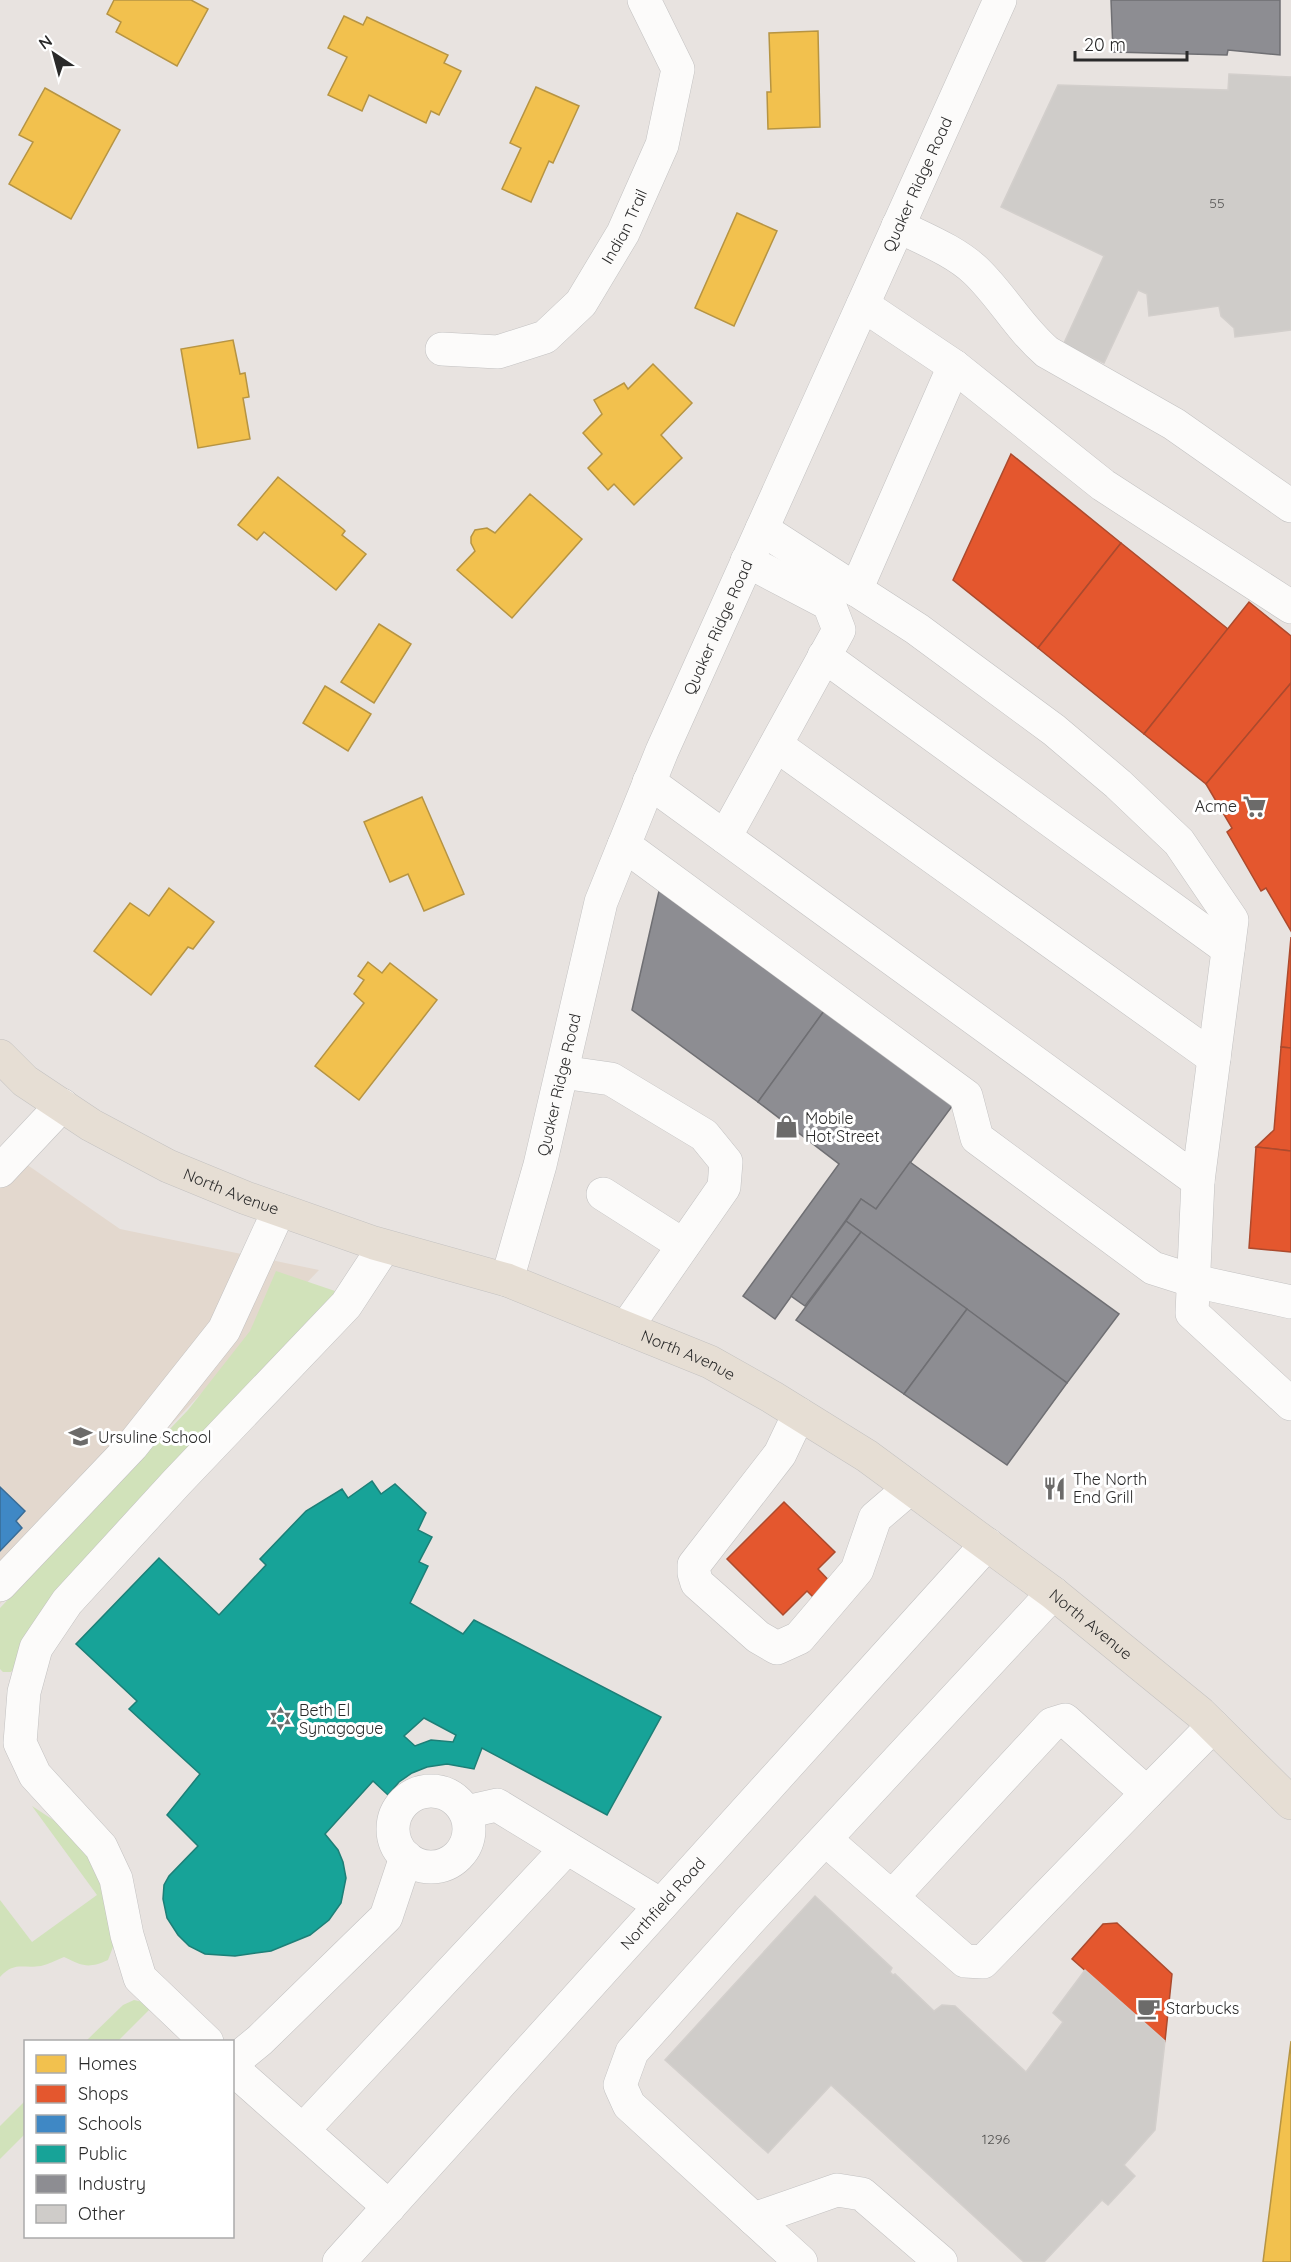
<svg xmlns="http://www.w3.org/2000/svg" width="1291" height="2262" font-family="Quicksand,sans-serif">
	<rect width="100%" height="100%" fill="#e8e3e0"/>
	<polygon fill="#e3d8ce" points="0,1146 120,1229 319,1270 0,1604"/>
	<g fill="#d1e2ba">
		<polygon points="276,1271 335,1291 328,1306 11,1672 3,1672 0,1669 0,1608 188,1410 250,1331"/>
		<path d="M32,1806L67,1829L92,1861L113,1905L116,1939L108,1960C88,1969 83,1966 64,1957C56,1960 49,1964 41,1966C22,1969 15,1961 0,1977V1900L32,1942L97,1895Z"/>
		<polygon points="134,2000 143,2002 150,2009 118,2041 85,2042 123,2005"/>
		<polygon points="25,2101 25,2134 0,2159 0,2126"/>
	</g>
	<g fill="#f2c14e" stroke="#b69443" stroke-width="1.5">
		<polygon points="114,0 191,0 208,9 177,66 116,32 121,22 107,14"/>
		<polygon points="344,16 363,25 367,17 448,55 444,63 461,71 439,115 431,111 426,123 369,95 362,111 328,95 347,57 328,48"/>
		<polygon points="818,31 820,127 768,129 767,92 771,92 769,33"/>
		<polygon points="536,87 579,106 553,163 549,161 531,202 502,189 521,148 510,143"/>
		<polygon points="45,88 120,130 71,219 9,184 33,142 19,135"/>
		<polygon points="737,213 777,231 734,326 695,308"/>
		<polygon points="233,340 240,374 245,373 249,397 243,398 250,439 198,448 181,349"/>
		<polygon points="653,364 692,403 661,435 682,458 634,505 614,484 608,490 588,468 602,454 583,433 602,414 594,400 624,383 628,389"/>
		<polygon points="278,477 343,529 345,531 342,535 366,554 336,590 264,532 257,540 238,525"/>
		<polygon points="530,494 582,539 512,618 457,570 475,551 471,543 471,537 475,530 487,528 495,533"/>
		<polygon points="379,624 411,644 374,703 341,682"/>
		<polygon points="325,686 371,714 348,751 303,723"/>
		<polygon points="422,797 464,894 424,911 408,874 390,882 364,822"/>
		<polygon points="169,888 214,922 193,949 188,947 151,995 94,951 130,903 149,916"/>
		<polygon points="368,962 382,973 390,963 437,1000 359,1100 315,1066 364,1003 354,994 364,980 358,976"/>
		<polygon points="1291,2041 1291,2262 1263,2262"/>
	</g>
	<g fill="#e4572e" stroke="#ac4a2d" stroke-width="1.5">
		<polygon points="1011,454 1121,543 1038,648 953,580"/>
		<polygon points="1121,543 1228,629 1144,734 1038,648"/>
		<polygon points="1249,602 1291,636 1291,683 1206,784 1144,734"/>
		<polygon points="1291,683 1291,931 1266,888 1261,891 1227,832 1232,828 1206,784"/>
		<polygon points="1291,937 1291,1048 1281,1047"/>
		<polygon points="1281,1047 1291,1048 1291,1151 1256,1147 1274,1130"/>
		<polygon points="1256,1147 1291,1151 1291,1252 1249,1248"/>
		<polygon points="784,1502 835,1552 818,1569 836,1588 820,1604 807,1591 783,1615 727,1559"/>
		<polygon points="1117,1923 1172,1974 1165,2041 1072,1959 1103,1924"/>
	</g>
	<polygon fill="#3f88c5" stroke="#396c96" stroke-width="1.5" points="0,1487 25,1511 16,1521 22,1528 0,1551"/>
	<path fill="#17a398" stroke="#1d7f77" stroke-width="1.5" fill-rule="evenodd" d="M372,1481L381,1494L395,1484L426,1513L418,1530L432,1537L419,1562L428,1566L410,1603L463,1634L474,1620L661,1717L607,1815L482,1748L474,1769L447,1764L427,1767L412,1773L399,1782L388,1795L373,1781L325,1834L338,1850L343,1862L346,1878L341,1903L329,1920L310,1935L271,1951L235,1956L205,1954L189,1946L178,1935L167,1918L163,1899L164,1885L169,1876L198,1846L167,1815L200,1774L129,1709L137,1701L76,1644L159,1558L219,1615L266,1565L260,1559L306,1511L342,1489L348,1498ZM424,1718L456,1735L453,1742L431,1740L415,1746L404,1736Z"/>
	<g fill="#8d8d92" stroke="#6f6f73" stroke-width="1.5">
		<polygon points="1111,0 1280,0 1280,55 1228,50 1227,55 1113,52"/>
		<polygon points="659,891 824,1011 758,1102 632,1010"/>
		<polygon points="824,1011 953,1105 876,1209 861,1199 775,1319 743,1296 839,1164 758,1102"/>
		<polygon points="910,1162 1119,1314 1067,1383 846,1221 861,1199 876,1209"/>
		<polygon points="846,1221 861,1232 805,1306 791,1296"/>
		<polygon points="861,1232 967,1309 904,1394 796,1320"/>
		<polygon points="967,1309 1067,1383 1007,1465 904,1394"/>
	</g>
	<g fill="#cfccc9" stroke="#d3cfcc" stroke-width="1.5">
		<polygon points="1229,74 1291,77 1291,330 1235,337 1234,328 1221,316 1219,306 1149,316 1147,294 1138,290 1104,363 1063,345 1104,256 1001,207 1058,85 1228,90"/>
		<polygon points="815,1896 892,1968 890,1972 893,1975 895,1974 934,2011 942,2005 955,2006 1026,2072 1063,2022 1053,2013 1085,1970 1165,2041 1155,2130 1124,2165 1135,2176 1108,2205 1102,2200 1044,2262 1024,2262 831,2085 768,2153 665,2060"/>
	</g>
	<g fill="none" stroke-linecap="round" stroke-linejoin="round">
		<defs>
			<g id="minor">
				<path d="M898,226C924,239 955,251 976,271C1002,296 1019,328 1047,352L1174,424L1291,506"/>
				<polyline points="863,305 954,366 1103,485 1291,607"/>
				<path id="s1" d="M442,349L498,352L545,337L581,303L623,233L662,145L678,69L644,0"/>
				<polyline points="856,590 954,366"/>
				<polyline points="824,656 1228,949"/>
				<polyline points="776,745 1214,1058"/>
				<polyline points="649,782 1198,1181 1232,920 1179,842 1118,784 1054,730 917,629 762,529"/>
				<polyline points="725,837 839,630 829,604 747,561"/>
				<polyline points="624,845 966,1096 977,1138 1153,1268 1194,1281 1291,1302"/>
				<polyline points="562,1072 611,1079 704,1135 726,1162 724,1187 626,1328"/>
				<polyline points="0,1171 62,1105"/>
				<polyline points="1198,1181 1192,1313 1291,1404"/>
				<polyline points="603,1194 683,1245"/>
				<path id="s2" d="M507,1280L540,1165L601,902L662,751L1000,0"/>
				<polyline points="799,1414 780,1454 694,1565 694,1573 697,1583 758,1637 777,1648 799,1638 857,1570 875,1518 910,1488"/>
				<polyline points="0,1585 132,1446 224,1330 279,1210"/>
				<circle cx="431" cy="1829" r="38"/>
				<polyline points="1147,1793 1213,1726"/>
				<polyline points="466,1812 497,1805 661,1905"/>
				<polyline points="826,1840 965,1961 983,1962 1147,1793 1065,1720 1052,1724 893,1896"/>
				<polyline points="207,2042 140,1978 127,1935 116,1879 101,1847 35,1775 20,1743 24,1692 36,1648 67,1602 177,1482 346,1305 384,1247"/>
				<polyline points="232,2063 260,2040 386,1917 406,1857"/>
				<polyline points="232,2068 389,2207"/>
				<polyline points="303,2130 567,1848"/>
				<polyline points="754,2219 837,2190 862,2194 941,2262"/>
				<path id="s3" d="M339,2262L987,1544"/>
				<polyline points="801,2262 629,2105 620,2085 632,2052 750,1920 1053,1593"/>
			</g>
			<g id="major">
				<path id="s4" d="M0,1056L25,1081L91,1125L168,1166L246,1198L374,1243L507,1280L710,1362L772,1397L867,1456L1053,1593L1200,1713L1291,1803"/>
			</g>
		</defs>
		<use href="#minor" stroke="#c2c1c1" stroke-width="34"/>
		<use href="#major" stroke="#c4c2c1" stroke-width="34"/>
		<use href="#minor" stroke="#fcfbfa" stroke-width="33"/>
		<use href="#major" stroke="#e6ded4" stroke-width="33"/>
	</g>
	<defs>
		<symbol id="supermarket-bare" viewBox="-9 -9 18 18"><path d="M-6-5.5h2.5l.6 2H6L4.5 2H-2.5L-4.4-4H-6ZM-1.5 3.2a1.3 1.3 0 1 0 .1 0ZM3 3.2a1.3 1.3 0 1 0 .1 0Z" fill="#6c6b6a" stroke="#fff" stroke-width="2.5" paint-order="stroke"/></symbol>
		<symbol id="shop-bare" viewBox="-9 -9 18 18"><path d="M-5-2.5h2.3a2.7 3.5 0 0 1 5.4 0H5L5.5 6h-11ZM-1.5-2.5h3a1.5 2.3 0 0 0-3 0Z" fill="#6c6b6a" stroke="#fff" stroke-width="2.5" paint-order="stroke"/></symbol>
		<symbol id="school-bare" viewBox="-9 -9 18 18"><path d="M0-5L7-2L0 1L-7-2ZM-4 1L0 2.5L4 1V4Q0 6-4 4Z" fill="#6c6b6a" stroke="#fff" stroke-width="2.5" paint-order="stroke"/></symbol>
		<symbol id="restaurant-bare" viewBox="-9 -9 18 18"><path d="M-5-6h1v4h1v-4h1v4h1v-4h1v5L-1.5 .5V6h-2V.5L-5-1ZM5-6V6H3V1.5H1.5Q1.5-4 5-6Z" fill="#6c6b6a" stroke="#fff" stroke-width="2.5" paint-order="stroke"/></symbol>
		<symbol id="synagogue-bare" viewBox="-9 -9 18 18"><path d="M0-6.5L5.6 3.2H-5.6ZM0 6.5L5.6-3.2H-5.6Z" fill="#6c6b6a" stroke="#fff" stroke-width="2.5" paint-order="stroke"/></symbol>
		<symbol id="cafe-bare" viewBox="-9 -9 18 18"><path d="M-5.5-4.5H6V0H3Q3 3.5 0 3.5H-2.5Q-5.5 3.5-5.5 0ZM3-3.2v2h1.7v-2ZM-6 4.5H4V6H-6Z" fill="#6c6b6a" stroke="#fff" stroke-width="2.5" paint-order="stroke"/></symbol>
	</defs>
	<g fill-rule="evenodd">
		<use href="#supermarket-bare" x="1238" y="790" width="33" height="33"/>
		<use href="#shop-bare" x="770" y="1110" width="33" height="33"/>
		<use href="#school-bare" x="64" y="1420" width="33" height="33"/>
		<use href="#restaurant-bare" x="1038" y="1472" width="33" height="33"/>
		<use href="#synagogue-bare" x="264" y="1702" width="33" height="33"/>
		<use href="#cafe-bare" x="1132" y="1992" width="33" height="33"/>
	</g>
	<g text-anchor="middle" stroke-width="6" stroke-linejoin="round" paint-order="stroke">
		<g font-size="14" fill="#545352">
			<text x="1217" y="208">55</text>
			<text x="996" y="2144">1296</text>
		</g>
		<g font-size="16" fill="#2a2a2a" stroke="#fff">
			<text dy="6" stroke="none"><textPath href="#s2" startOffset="1174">Quaker Ridge Road</textPath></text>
			<text dy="6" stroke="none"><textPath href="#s1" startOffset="243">Indian Trail</textPath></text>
			<text dy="6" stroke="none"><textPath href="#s2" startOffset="688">Quaker Ridge Road</textPath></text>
			<text dy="6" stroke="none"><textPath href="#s2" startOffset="202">Quaker Ridge Road</textPath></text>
			<text dy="6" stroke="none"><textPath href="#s4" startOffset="270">North Avenue</textPath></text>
			<text dy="6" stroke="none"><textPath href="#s4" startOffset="756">North Avenue</textPath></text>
			<text dy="6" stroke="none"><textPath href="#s4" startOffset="1242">North Avenue</textPath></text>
			<text dy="6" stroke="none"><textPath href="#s3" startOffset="483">Northfield Road</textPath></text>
		</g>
		<g font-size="16" fill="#2a2a2a" stroke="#fff" text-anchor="start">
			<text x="1237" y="812" text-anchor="end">Acme</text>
			<text x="805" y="1124">Mobile<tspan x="805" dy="18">Hot Street</tspan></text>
			<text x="98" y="1443">Ursuline School</text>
			<text x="1073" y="1485">The North<tspan x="1073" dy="18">End Grill</tspan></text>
			<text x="299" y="1716">Beth El<tspan x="299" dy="18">Synagogue</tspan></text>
			<text x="1166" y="2014">Starbucks</text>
		</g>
	</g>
	<rect x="24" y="2040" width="210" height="198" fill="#ffffff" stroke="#aaaaaa" stroke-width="1.5"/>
	<rect x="36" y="2055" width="30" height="18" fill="#f2c14e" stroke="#aaaaaa" stroke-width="1.5"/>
	<text x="78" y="2070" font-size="18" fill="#2a2a2a">Homes</text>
	<rect x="36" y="2085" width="30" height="18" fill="#e4572e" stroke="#aaaaaa" stroke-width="1.5"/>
	<text x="78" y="2100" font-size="18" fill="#2a2a2a">Shops</text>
	<rect x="36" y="2115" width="30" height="18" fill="#3f88c5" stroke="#aaaaaa" stroke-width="1.5"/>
	<text x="78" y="2130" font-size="18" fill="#2a2a2a">Schools</text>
	<rect x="36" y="2145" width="30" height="18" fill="#17a398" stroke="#aaaaaa" stroke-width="1.5"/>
	<text x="78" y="2160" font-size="18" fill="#2a2a2a">Public</text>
	<rect x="36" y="2175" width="30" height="18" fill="#8d8d92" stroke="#aaaaaa" stroke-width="1.5"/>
	<text x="78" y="2190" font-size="18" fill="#2a2a2a">Industry</text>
	<rect x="36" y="2205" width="30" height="18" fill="#cfccc9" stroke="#aaaaaa" stroke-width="1.5"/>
	<text x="78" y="2220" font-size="18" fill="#2a2a2a">Other</text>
	<g transform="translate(54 54) rotate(324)" stroke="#ffffff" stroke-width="4.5" paint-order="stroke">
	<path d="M0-4.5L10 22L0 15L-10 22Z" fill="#2a2a2a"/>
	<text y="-9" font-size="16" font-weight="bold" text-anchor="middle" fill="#2a2a2a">N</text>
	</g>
	<path d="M1075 51v9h112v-9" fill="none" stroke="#2a2a2a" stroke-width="3"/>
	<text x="1084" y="51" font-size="18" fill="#2a2a2a" stroke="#ffffff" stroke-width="4.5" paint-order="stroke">20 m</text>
</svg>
